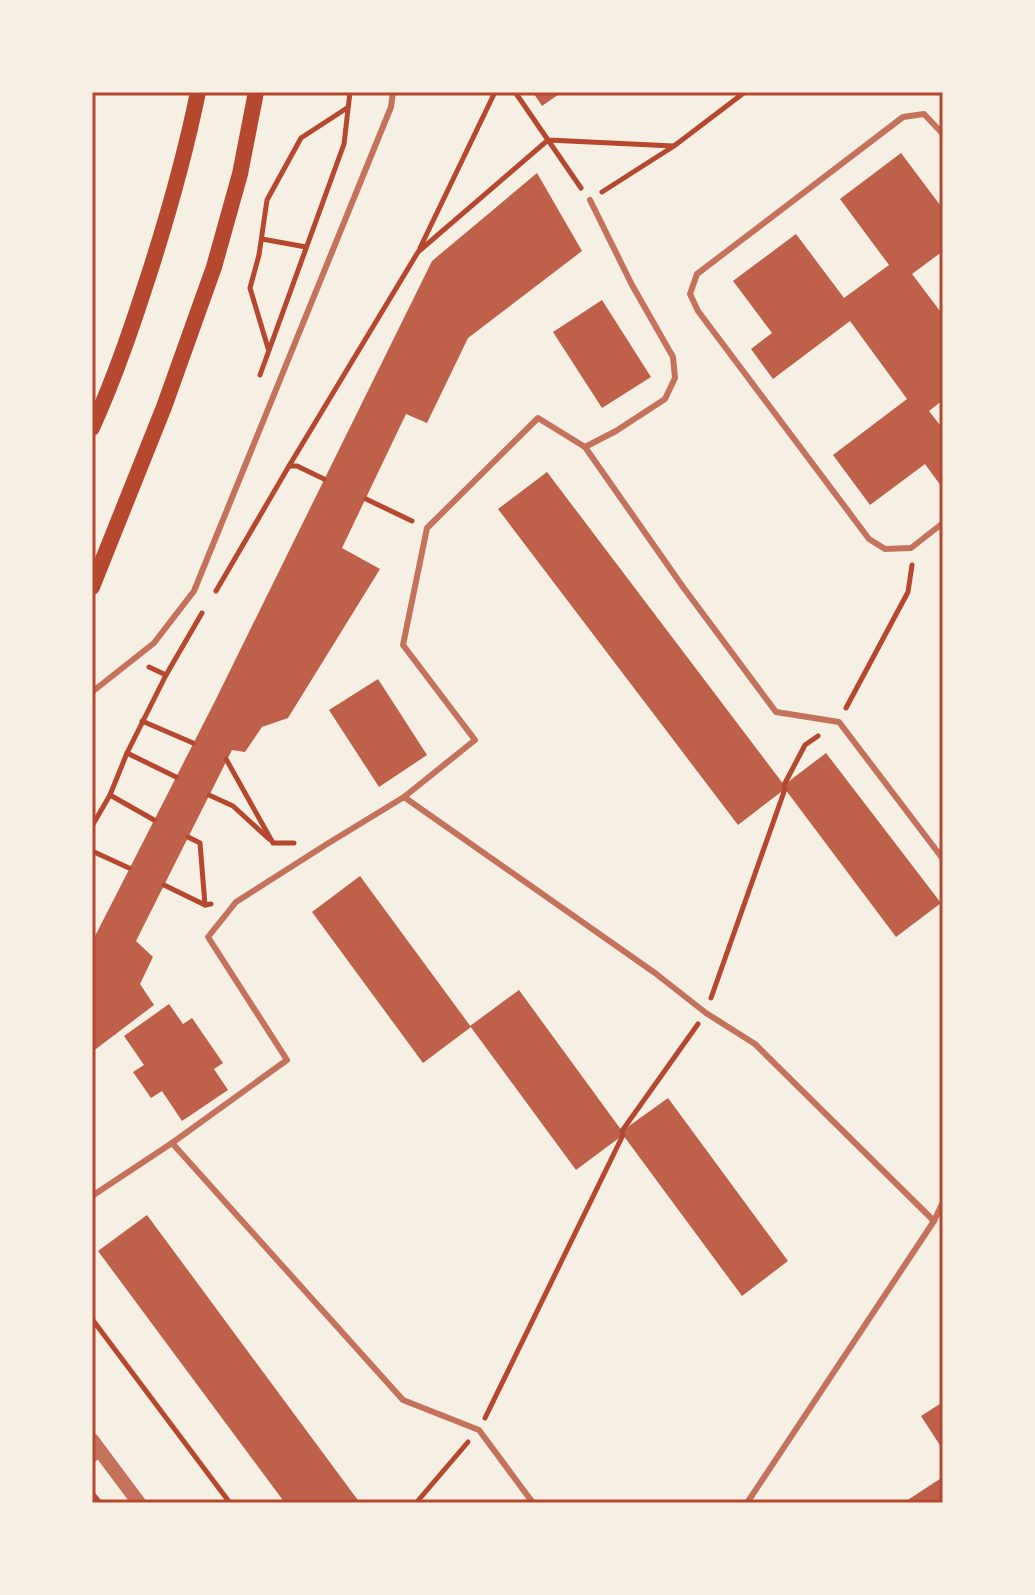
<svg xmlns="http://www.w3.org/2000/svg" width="1035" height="1595" font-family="Montserrat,sans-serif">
	<rect width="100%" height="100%" fill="#f6efe4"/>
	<g fill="#bf614a">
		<polygon points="537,92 562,92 542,106 534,94"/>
		<polygon points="901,153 940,205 943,203 943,251 912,274 943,315 943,400 929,411 943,429 943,484 941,486 925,464 870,505 833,455 907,399 850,321 773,379 751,349 772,333 733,281 796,234 844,298 889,265 840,199"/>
		<polygon points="537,173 582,251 468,338 427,423 406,414 342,548 380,569 288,718 262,727 245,752 232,750 136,941 153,957 140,984 154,1005 92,1052 92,942 215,701 432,261"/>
		<polygon points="602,300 651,377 602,408 553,332"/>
		<polygon points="547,472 784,785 826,753 941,903 896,937 785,789 738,825 498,509"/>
		<polygon points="378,679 427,755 379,787 329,710"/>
		<polygon points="360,876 471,1027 423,1063 312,912"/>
		<polygon points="519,990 622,1131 668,1098 788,1261 742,1296 623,1135 576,1170 470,1026"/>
		<polygon points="169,1004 183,1024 192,1018 223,1063 214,1069 228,1090 182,1121 162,1091 151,1098 133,1072 144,1065 124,1036"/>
		<polygon points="147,1215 360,1503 285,1503 98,1251"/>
		<polygon points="943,1402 943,1450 921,1416"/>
		<polygon points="943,1477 943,1503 903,1503"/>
	</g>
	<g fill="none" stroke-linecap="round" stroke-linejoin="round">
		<g stroke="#b5482f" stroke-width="5">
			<polyline points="515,92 548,140 673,146"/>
			<polyline points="602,192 674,146 745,92"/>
			<polyline points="262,239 306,247"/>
			<polyline points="420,248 495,92"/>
			<polyline points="268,348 250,288 259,255 267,200 301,138 347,108"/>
			<polyline points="260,375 344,144 350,92"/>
			<polyline points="289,466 418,252 548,140 581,188"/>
			<polyline points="366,499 412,521"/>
			<polyline points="216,591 289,466 297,466 324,479"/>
			<polyline points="149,667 166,675"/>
			<polyline points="846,708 908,592 912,565"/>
			<polyline points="142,721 193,743"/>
			<polyline points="127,753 166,675 202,613"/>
			<polyline points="226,759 273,843 294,843"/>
			<polyline points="110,795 127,753 176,777"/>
			<polyline points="209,795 233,806 269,839"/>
			<polyline points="92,826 110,795 154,820"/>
			<polyline points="188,837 200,843 205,905 211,904"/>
			<polyline points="92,851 129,868"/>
			<polyline points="164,885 205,905"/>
			<polyline points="711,998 785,789 784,785 805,745 818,736"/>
			<polyline points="622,1131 698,1024"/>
			<polyline points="92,1319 230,1503"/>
			<polyline points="485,1418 623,1135"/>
			<polyline points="92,1493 100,1503"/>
			<polyline points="416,1503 468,1442"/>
		</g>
		<g stroke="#c5725c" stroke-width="6">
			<polyline points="943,134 924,114 903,117 697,274 690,294 698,311 869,539 885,549 911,548 943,523"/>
			<polyline points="585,447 616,431 665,399 675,378 673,357 632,285 590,200"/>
			<polyline points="92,692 154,643 194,591 391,107 393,92"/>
			<polyline points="404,797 655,973 706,1013 755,1044 934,1221"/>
			<polyline points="172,1143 403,1400 479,1430 533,1503"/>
			<polyline points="92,1196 172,1143 287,1060 208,937 236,902 327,844 404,797 475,740 403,645 427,528 538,418 585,447 683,587 776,712 839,722 943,859"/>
			<polyline points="92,1460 102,1453"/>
			<polyline points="747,1503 934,1221 943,1202"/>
		</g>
		<polyline stroke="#c5725c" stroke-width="14" points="92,1440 139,1503"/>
		<g stroke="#b5482f" stroke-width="16">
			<path d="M92,428C116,375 134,321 152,265C170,208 186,151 198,92"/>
			<polyline points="92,587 164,407 214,267 240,174 256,92"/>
		</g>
	</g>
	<rect width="1035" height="1595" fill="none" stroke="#f6efe4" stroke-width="188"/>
	<rect x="94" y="94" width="847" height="1407" fill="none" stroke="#b5482f" stroke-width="3"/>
</svg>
